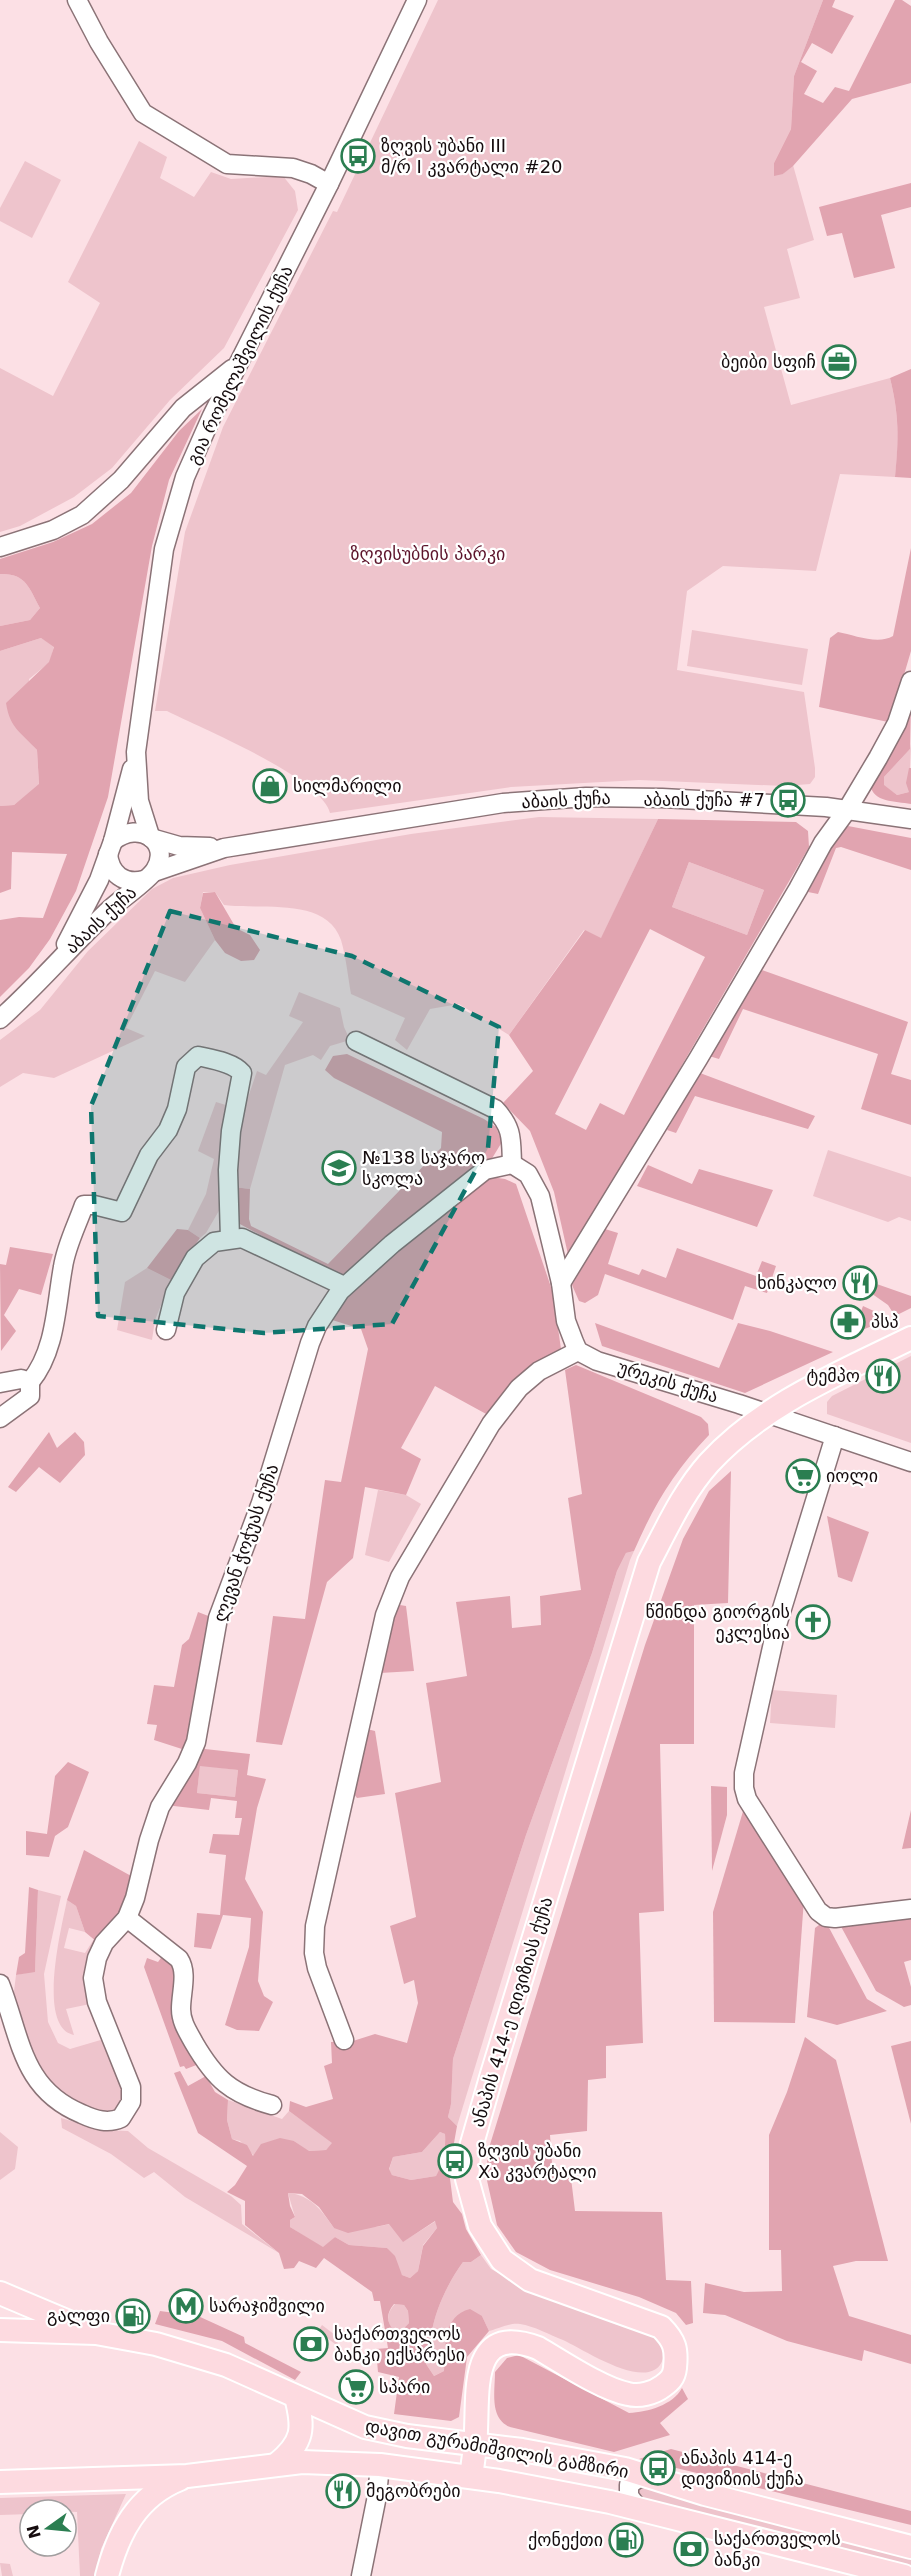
<svg xmlns="http://www.w3.org/2000/svg" width="911" height="2576" font-family="'DejaVu Sans','Noto Sans Georgian',sans-serif">
	<rect width="100%" height="100%" fill="#fce0e5"/>
	<g fill="#eec4cc">
		<path d="M438,0H823L794,76L791,129L774,163L783,174L793,165L814,240L787,249L800,298L764,307L791,405L890,378C899,415 899,438 895,477L840,474L816,571L723,566L687,591L677,670L804,692L815,768V777L810,784L785,786L639,780L511,787L330,813C322,778 201,728 167,711H155L185,532L223,427L333,211L337,212Z"/>
		<polygon points="139,141 167,157 160,178 194,197 211,172 231,179 283,176 295,191 298,210 224,348 170,400 112,468 74,497 20,526 0,532 0,368 53,396 100,303 68,282"/>
		<polygon points="25,161 61,180 32,238 0,221 0,208"/>
		<path d="M0,574C26,573 29,588 40,608L30,620L0,626Z"/>
		<polygon points="692,630 808,649 802,685 687,666"/>
		<polygon points="41,638 54,646 50,662 29,679 31,743 37,750 39,785 14,805 0,806 0,651"/>
		<polygon points="911,744 909,792 897,795 884,786 884,777 910,749"/>
		<path d="M539,817L658,819L601,939L584,930L509,1035L459,1004L430,1009L407,1050L395,1040L405,1018L351,994C348,977 346,957 341,940C326,896 261,910 224,905L215,892H203L200,908L215,940L185,982L155,971L126,1028L145,1036L54,1078L23,1073L0,1087V1040L40,1010L88,951L152,889L173,878L230,865L411,834Z"/>
		<polygon points="689,862 764,890 747,935 672,907"/>
		<polygon points="299,992 340,1008 344,1027 350,1040 330,1046 321,1060 313,1055 285,1065 250,1189 234,1187 239,1124 257,1071 266,1075 303,1022 289,1016"/>
		<polygon points="216,1102 229,1106 224,1136 220,1209 206,1233 200,1238 188,1230 206,1194 214,1159 198,1151"/>
		<polygon points="828,1150 911,1177 911,1221 899,1217 888,1222 813,1196"/>
		<polygon points="147,1268 171,1280 155,1320 152,1340 117,1330 125,1282"/>
		<polygon points="911,1356 911,1443 827,1414 827,1402 832,1396"/>
		<polygon points="378,1490 406,1495 421,1504 389,1562 365,1555"/>
		<polygon points="634,1551 630,1560 457,2126 448,2117 451,2103 453,2059 526,1835 592,1653 617,1571 626,1553"/>
		<polygon points="772,1690 837,1695 835,1728 770,1723"/>
		<polygon points="200,1765 238,1770 235,1797 197,1793"/>
		<path d="M38,1890L61,1896L44,1974L48,2022L58,2043L70,2049L104,2039C116,2066 139,2098 104,2117L72,2104L41,2075L12,2007L16,1975L35,1971Z"/>
		<path d="M67,1900L76,1906L85,1932L69,1928L64,1948L85,1953L94,1939L97,1942C82,1967 81,1975 90,2004L66,2009L74,2035C36,2027 62,1926 67,1900Z"/>
		<polygon points="228,2100 282,2119 289,2111 333,2143 326,2150 308,2151 294,2141 254,2156 240,2141 232,2139 227,2120"/>
		<polygon points="61,2118 101,2130 128,2131 148,2148 231,2196 241,2205 242,2224 279,2253 185,2197 154,2172 144,2178 111,2154 62,2128"/>
		<polygon points="0,2132 18,2147 15,2169 0,2180"/>
		<path d="M440,2132L445,2134C446,2148 443,2164 436,2176L411,2180L392,2175L389,2170L393,2157L422,2152Z"/>
		<path d="M288,2193C311,2195 321,2210 334,2228L376,2227L390,2224L404,2241L436,2221L437,2228L423,2245L418,2271L410,2278L402,2275L387,2248L349,2245L335,2237L323,2248L290,2227V2220L295,2217Z"/>
		<path d="M481,2255L491,2269L527,2289L660,2339C663,2348 666,2356 660,2365C642,2389 583,2349 563,2340C550,2335 534,2326 520,2324C511,2322 497,2329 489,2331L482,2316L446,2349L444,2371L434,2376L426,2364C430,2353 430,2343 432,2331C436,2308 449,2281 463,2262H471Z"/>
		<path d="M395,2304L404,2305L408,2311L409,2323L404,2328L394,2332C386,2321 386,2314 395,2304Z"/>
		<polygon points="322,2325 335,2335 339,2347 318,2331"/>
		<polygon points="643,2488 911,2556 911,2570 639,2498 635,2489"/>
		<polygon points="126,2494 101,2549 95,2576 80,2576 77,2512 30,2510 30,2514 0,2515 0,2498"/>
		<polygon points="0,2563 10,2564 13,2576 2,2576"/>
	</g>
	<g fill="#e1a4b0" fill-rule="evenodd">
		<polygon points="823,0 835,0 832,7 854,16 832,54 812,43 801,62 817,71 804,94 823,103 835,87 849,91 895,0 902,0 911,6 911,83 852,99 793,166 783,174 774,176 774,163 791,129 794,76"/>
		<polygon points="911,183 911,207 881,215 895,268 854,278 842,233 827,236 819,207"/>
		<path d="M911,369V478L895,477C899,438 899,415 890,378Z"/>
		<path d="M202,409L169,480L152,546L108,797L76,891L50,939L29,968L0,997V920L19,917L43,918L67,854L12,852L11,889L0,893V806L14,805L39,784L37,750C21,732 10,729 6,703L49,662L54,647L41,638L0,651V626L30,620L40,608C29,588 26,573 0,574V559L53,542L92,524L131,493L179,431Z"/>
		<path d="M911,548V651L896,702L888,722L819,707L830,638L838,632C854,635 878,645 893,636Z"/>
		<path d="M911,704L910,749L884,777V785L897,795L909,792L906,783L909,768H911V804C895,801 873,803 870,784L903,731Z"/>
		<path d="M658,819L796,822L808,831L809,847L569,1259L554,1192L530,1131L503,1103L533,1071L509,1035L585,930L601,938ZM689,862L764,890L747,935L672,907ZM650,929L705,957L624,1115L600,1103L586,1130L555,1114Z"/>
		<polygon points="848,826 911,838 911,870 841,847 836,848 818,894 808,892 838,836"/>
		<polygon points="215,892 236,928 250,935 260,950 254,960 241,961 225,953 215,940 200,908 203,893"/>
		<polygon points="759,969 908,1022 891,1074 911,1080 911,1125 861,1109 878,1054 743,1009 719,1059 709,1056"/>
		<polygon points="347,1054 484,1119 496,1127 502,1142 491,1160 344,1280 238,1223 234,1187 250,1189 249,1219 251,1226 328,1264 441,1148 442,1132 334,1078 325,1070 333,1056"/>
		<polygon points="700,1073 815,1116 808,1129 695,1096 676,1133 667,1130"/>
		<polygon points="648,1165 692,1184 699,1169 773,1190 757,1227 637,1186"/>
		<polygon points="491,1177 505,1179 516,1184 553,1293 561,1349 532,1368 488,1415 435,1386 401,1448 421,1459 406,1495 365,1487 353,1558 327,1582 282,1745 256,1742 273,1616 305,1619 325,1480 341,1482 368,1349 361,1329 329,1319 360,1277 476,1184"/>
		<polygon points="177,1229 188,1230 200,1238 171,1280 147,1268"/>
		<polygon points="605,1229 618,1233 608,1264 639,1275 642,1269 666,1278 677,1248 756,1276 762,1261 776,1266 767,1293 745,1286 733,1320 605,1274 598,1295 585,1303 579,1301 572,1285"/>
		<polygon points="10,1247 53,1254 41,1295 19,1289 4,1315 16,1331 1,1351 0,1264 6,1265"/>
		<polygon points="871,1282 911,1296 911,1308 895,1316 888,1305 868,1291"/>
		<polygon points="863,1306 876,1312 882,1322 862,1330 855,1328"/>
		<polygon points="595,1323 719,1368 738,1323 770,1331 833,1352 745,1393 602,1346"/>
		<path d="M576,1365L701,1417L708,1424L709,1435C674,1471 654,1505 634,1551L626,1553L617,1571L592,1653L526,1835L453,2059L451,2104L448,2117L457,2126L449,2171L453,2202L462,2214L466,2229L481,2255L471,2262H463C449,2281 436,2308 432,2331C430,2343 430,2353 426,2364L434,2376L444,2371C446,2347 442,2316 470,2309L482,2316L489,2331L467,2357L459,2417L451,2421L394,2414L399,2377L378,2372L376,2349L388,2348L380,2301H374L372,2292L324,2258L316,2268L299,2261L294,2268L284,2269L279,2253L245,2225V2201L227,2192L235,2185L247,2166L198,2133L174,2073L180,2071L188,2086L206,2076L215,2092L228,2100L227,2120L232,2139L247,2145L253,2156L261,2144L280,2138L294,2141L309,2151L326,2150L332,2143L289,2111L290,2101L306,2107L333,2099L324,2066L332,2063L331,2042L353,2041L375,2034L407,2043L418,2003L414,1980L404,1984L390,1926L416,1917L395,1793L441,1782L426,1683L467,1676L456,1602L510,1596L512,1628L541,1625L540,1596L581,1590L568,1498L582,1494L565,1370ZM440,2132L445,2134C446,2148 443,2164 436,2176L411,2180L392,2175L389,2169L393,2157L422,2152ZM288,2193L302,2194L319,2207L334,2228L348,2233L389,2224L403,2242L435,2221L437,2228L423,2246L418,2271L410,2278L402,2275L395,2256L387,2248L349,2245L335,2237L323,2247L290,2227V2220L295,2217L290,2206ZM394,2304L404,2305L408,2311L409,2323L404,2328L394,2331C386,2321 386,2314 394,2304Z"/>
		<polygon points="49,1432 57,1448 75,1432 84,1442 85,1455 60,1483 39,1467 16,1492 8,1487"/>
		<polygon points="731,1471 728,1603 694,1605 694,1744 660,1744 664,1911 639,1913 643,2043 606,2046 606,2078 588,2080 587,2131 550,2135 553,2176 571,2178 575,2211 662,2212 666,2280 691,2281 693,2323 686,2325 676,2313 639,2297 550,2270 516,2252 497,2225 486,2176 488,2151 645,1645 683,1539 709,1491"/>
		<polygon points="827,1516 869,1532 852,1582 838,1577"/>
		<polygon points="400,1605 406,1606 414,1671 380,1673 391,1620"/>
		<polygon points="198,1612 211,1617 192,1731 185,1750 154,1740 157,1725 147,1724 154,1685 174,1687 182,1645 189,1639"/>
		<polygon points="367,1729 375,1731 385,1794 357,1798 353,1793"/>
		<path d="M199,1742L205,1749L250,1754L247,1775L266,1779L257,1808L245,1879L263,1912L258,1981L264,1996L273,2002L259,2031L237,2030L225,2025L249,1947L251,1918L223,1915L211,1949L194,1947L197,1913L220,1915L226,1855L209,1853L213,1834L239,1835L242,1818H235L237,1801L211,1798L209,1810L165,1805ZM200,1766L238,1770L235,1797L197,1793Z"/>
		<polygon points="68,1762 89,1772 68,1827 55,1836 49,1857 26,1855 26,1831 47,1834 55,1776"/>
		<polygon points="711,1786 727,1787 727,1815 712,1871"/>
		<polygon points="744,1808 804,1899 795,2023 714,2022 713,1912"/>
		<polygon points="911,1810 911,1848 902,1849"/>
		<polygon points="84,1850 133,1877 118,1918 97,1942 85,1932 76,1906 67,1900"/>
		<polygon points="29,1887 38,1890 35,1972 16,1975 19,1957 25,1953"/>
		<polygon points="911,1913 911,1960 904,1962 911,1987 911,2005 904,2007 876,1991 838,1921"/>
		<polygon points="823,1922 826,1922 867,1999 887,2011 837,2025 807,2017 815,1928"/>
		<polygon points="166,1951 173,1958 199,2064 186,2069 184,2066 180,2067 144,1967 147,1958 158,1962"/>
		<polygon points="805,2037 836,2060 888,2261 856,2261 833,2266 849,2316 911,2335 911,2364 864,2350 862,2361 787,2341 725,2315 703,2313 705,2283 744,2292 782,2291 781,2250 769,2250 769,2135 787,2092"/>
		<polygon points="911,2041 911,2124 891,2046"/>
		<polygon points="160,2311 198,2316 244,2337 245,2343 301,2372 295,2380 222,2341 155,2324"/>
		<path d="M519,2355L629,2413C648,2412 673,2405 682,2388L688,2399L660,2423L670,2435L614,2452L510,2427C489,2418 495,2391 495,2372L507,2358Z"/>
		<polygon points="671,2449 911,2511 911,2525 639,2459"/>
	</g>
	<g fill="none" stroke-linecap="round" stroke-linejoin="round">
		<defs>
			<g id="minor">
				<polyline points="77,0 99,42 143,113 227,164 293,168 311,174 329,184"/>
				<polyline points="0,547 53,530 82,515 121,480 183,408 232,369"/>
				<polyline points="150,836 139,801 136,752 164,549 185,477 212,416 329,184 417,0"/>
				<polyline points="151,838 179,846 210,847"/>
				<path d="M108,854C110,874 124,885 144,880"/>
				<polyline points="154,872 224,848 503,803 586,797 662,798 826,807 911,819"/>
				<polyline points="66,944 99,880 113,841 132,769"/>
				<path d="M0,1019C38,985 70,947 107,912C119,900 147,882 155,870C172,843 140,819 113,841"/>
				<path d="M356,1041L495,1109C513,1128 511,1139 512,1164"/>
				<polyline points="561,1283 698,1059 798,889 823,843 847,810 878,758 897,723 911,681"/>
				<polyline points="166,1330 175,1293 195,1258 214,1242 242,1238 344,1286"/>
				<path d="M30,1382C56,1351 56,1305 63,1267C66,1246 77,1225 84,1205H94L122,1212L149,1155L168,1130L177,1109L186,1067L198,1056C211,1059 233,1062 242,1073L231,1131L228,1170L230,1239"/>
				<polyline points="0,1383 21,1379 30,1382"/>
				<polyline points="0,1418 30,1396 30,1382"/>
				<polyline points="835,1436 777,1625 744,1773 744,1788 747,1799 818,1911 826,1917 835,1918 911,1909"/>
				<path d="M127,1918L179,1959C188,1973 181,1992 181,2009C181,2022 188,2032 194,2043C215,2079 231,2094 272,2105"/>
				<path d="M0,1984C21,2037 21,2089 82,2114C95,2120 108,2124 121,2118L131,2102V2087L97,2002L93,1978L97,1958L104,1943L127,1918L135,1898L149,1840L160,1807L187,1763L196,1742L218,1618L261,1503L310,1343L317,1326L340,1291L392,1244L485,1170L512,1164L528,1174L540,1196L561,1283L566,1321L574,1342L578,1351L597,1361L739,1404L911,1462"/>
				<polyline points="344,2040 317,1968 314,1953 315,1926 385,1615 400,1577 491,1424 519,1388 539,1371 578,1351"/>
				<polyline points="638,2508 629,2496 629,2485 637,2479 648,2476"/>
				<polyline points="361,2576 377,2496 380,2465"/>
			</g>
			<g id="major">
				<polyline points="0,2293 83,2328"/>
				<polyline points="0,2330 96,2333 156,2344 226,2365 365,2427 407,2436 522,2450 625,2469 705,2494 911,2547"/>
				<path d="M277,2464C304,2442 304,2428 296,2397"/>
				<path d="M471,2477C473,2461 476,2445 476,2430C478,2387 471,2323 538,2348C562,2362 602,2389 628,2394C639,2397 654,2393 663,2386C670,2381 674,2377 675,2368C677,2349 675,2341 661,2327L530,2280L502,2260L480,2226L467,2179L469,2154L492,2074L649,1562C667,1528 683,1492 709,1463C763,1404 840,1373 911,1338"/>
				<polyline points="0,2482 187,2476 302,2462 380,2465 499,2481 610,2502 904,2576"/>
				<path d="M107,2576C118,2533 137,2496 180,2479"/>
			</g>
		</defs>
		<use href="#minor" stroke="#8b7377" stroke-width="21"/>
		<use href="#major" stroke="#fff" stroke-width="26"/>
		<use href="#minor" stroke="#fff" stroke-width="18"/>
		<use href="#major" stroke="#fddae0" stroke-width="22"/>
	</g>
	<path fill="#0f766e" fill-opacity="0.2" stroke="#0f766e" stroke-width="4.5" stroke-dasharray="12 8" stroke-linejoin="round" d="M170,911L352,956L499,1027L488,1148L392,1324L264,1333L98,1316L91,1106Z"/>
	<defs>
		<symbol id="bus-ring" viewBox="-11 -11 22 22"><circle r="9.5" fill="#fff" stroke="#2b7e51" stroke-width="1.5"/><path d="M-5-6H5V4H4V6H2V4H-2V6H-4V4H-5ZM-3.5-4V0h7V-4ZM-3.5 1.2v1.5H-2V1.2ZM2 1.2v1.5H3.5V1.2Z" fill="#2b7e51"/></symbol>
		<symbol id="office-ring" viewBox="-11 -11 22 22"><circle r="9.5" fill="#fff" stroke="#2b7e51" stroke-width="1.5"/><path d="M-6-3h4V-5.5h4V-3h4V5H-6ZM-1-4.5V-3h2v-1.5ZM-6 0V1H6V0Z" fill="#2b7e51"/></symbol>
		<symbol id="shop-ring" viewBox="-11 -11 22 22"><circle r="9.5" fill="#fff" stroke="#2b7e51" stroke-width="1.5"/><path d="M-5-2.5h2.3a2.7 3.5 0 0 1 5.4 0H5L5.5 6h-11ZM-1.5-2.5h3a1.5 2.3 0 0 0-3 0Z" fill="#2b7e51"/></symbol>
		<symbol id="school-ring" viewBox="-11 -11 22 22"><circle r="9.5" fill="#fff" stroke="#2b7e51" stroke-width="1.5"/><path d="M0-5L7-2L0 1L-7-2ZM-4 1L0 2.5L4 1V4Q0 6-4 4Z" fill="#2b7e51"/></symbol>
		<symbol id="restaurant-ring" viewBox="-11 -11 22 22"><circle r="9.5" fill="#fff" stroke="#2b7e51" stroke-width="1.5"/><path d="M-5-6h1v4h1v-4h1v4h1v-4h1v5L-1.5 .5V6h-2V.5L-5-1ZM5-6V6H3V1.5H1.5Q1.5-4 5-6Z" fill="#2b7e51"/></symbol>
		<symbol id="pharmacy-ring" viewBox="-11 -11 22 22"><circle r="9.5" fill="#fff" stroke="#2b7e51" stroke-width="1.5"/><path d="M-2-6h4v4h4v4h-4v4h-4v-4h-4v-4h4Z" fill="#2b7e51"/></symbol>
		<symbol id="supermarket-ring" viewBox="-11 -11 22 22"><circle r="9.5" fill="#fff" stroke="#2b7e51" stroke-width="1.5"/><path d="M-6-5.5h2.5l.6 2H6L4.5 2H-2.5L-4.4-4H-6ZM-1.5 3.2a1.3 1.3 0 1 0 .1 0ZM3 3.2a1.3 1.3 0 1 0 .1 0Z" fill="#2b7e51"/></symbol>
		<symbol id="church-ring" viewBox="-11 -11 22 22"><circle r="9.5" fill="#fff" stroke="#2b7e51" stroke-width="1.5"/><path d="M-1.2-6h2.4v3.5h3.3v2.4h-3.3V6h-2.4V-.1h-3.3v-2.4h3.3Z" fill="#2b7e51"/></symbol>
		<symbol id="metro-ring" viewBox="-11 -11 22 22"><circle r="9.5" fill="#fff" stroke="#2b7e51" stroke-width="1.5"/><path d="M-5.5 5V-5H-3L0 0L3-5H5.5V5H3V-.5L0 4L-3-.5V5Z" fill="#2b7e51"/></symbol>
		<symbol id="fuel-ring" viewBox="-11 -11 22 22"><circle r="9.5" fill="#fff" stroke="#2b7e51" stroke-width="1.5"/><path d="M-5.5-6h7V0h2V4h1.3V-2.5L3-4.5l.8-.8L6-3V5H2.5V1h-1V6h-7ZM-4.2-4.7v3.2H.2V-4.7Z" fill="#2b7e51"/></symbol>
		<symbol id="bank-ring" viewBox="-11 -11 22 22"><circle r="9.5" fill="#fff" stroke="#2b7e51" stroke-width="1.5"/><path d="M-6-4H6V4H-6ZM0-2.3a2.3 2.3 0 1 0 0 4.6a2.3 2.3 0 1 0 0-4.6Z" fill="#2b7e51"/></symbol>
	</defs>
	<g fill-rule="evenodd">
		<use href="#bus-ring" x="339" y="137" width="38" height="38"/>
		<use href="#office-ring" x="820" y="343" width="38" height="38"/>
		<use href="#shop-ring" x="251" y="767" width="38" height="38"/>
		<use href="#bus-ring" x="769" y="781" width="38" height="38"/>
		<use href="#school-ring" x="320" y="1149" width="38" height="38"/>
		<use href="#restaurant-ring" x="841" y="1264" width="38" height="38"/>
		<use href="#pharmacy-ring" x="829" y="1303" width="38" height="38"/>
		<use href="#restaurant-ring" x="864" y="1357" width="38" height="38"/>
		<use href="#supermarket-ring" x="784" y="1457" width="38" height="38"/>
		<use href="#church-ring" x="794" y="1603" width="38" height="38"/>
		<use href="#bus-ring" x="436" y="2142" width="38" height="38"/>
		<use href="#metro-ring" x="167" y="2287" width="38" height="38"/>
		<use href="#fuel-ring" x="114" y="2297" width="38" height="38"/>
		<use href="#bank-ring" x="292" y="2325" width="38" height="38"/>
		<use href="#supermarket-ring" x="337" y="2368" width="38" height="38"/>
		<use href="#bus-ring" x="639" y="2449" width="38" height="38"/>
		<use href="#restaurant-ring" x="324" y="2472" width="38" height="38"/>
		<use href="#fuel-ring" x="607" y="2521" width="38" height="38"/>
		<use href="#bank-ring" x="672" y="2530" width="38" height="38"/>
	</g>
	<g text-anchor="middle" stroke-width="4.5" stroke-linejoin="round" paint-order="stroke">
		<g font-size="18" fill="#150c0e" stroke="#fff" text-anchor="start">
			<text x="381" y="152">ზღვის უბანი III<tspan x="381" dy="21">მ/რ I კვარტალი #20</tspan></text>
			<text x="816" y="368" text-anchor="end">ბეიბი სფიჩ</text>
			<text x="293" y="792">სილმარილი</text>
			<text x="765" y="806" text-anchor="end">აბაის ქუჩა #7</text>
			<text x="362" y="1164">№138 საჯარო<tspan x="362" dy="21">სკოლა</tspan></text>
			<text x="837" y="1289" text-anchor="end">ხინკალო</text>
			<text x="871" y="1328">პსპ</text>
			<text x="860" y="1382" text-anchor="end">ტემპო</text>
			<text x="826" y="1482">იოლი</text>
			<text x="790" y="1618" text-anchor="end">წმინდა გიორგის<tspan x="790" dy="21">ეკლესია</tspan></text>
			<text x="478" y="2157">ზღვის უბანი<tspan x="478" dy="21">Xა კვარტალი</tspan></text>
			<text x="209" y="2312">სარაჯიშვილი</text>
			<text x="110" y="2322" text-anchor="end">გალფი</text>
			<text x="334" y="2340">საქართველოს<tspan x="334" dy="21">ბანკი ექსპრესი</tspan></text>
			<text x="379" y="2393">სპარი</text>
			<text x="681" y="2464">ანაპის 414-ე<tspan x="681" dy="21">დივიზიის ქუჩა</tspan></text>
			<text x="366" y="2497">მეგობრები</text>
			<text x="714" y="2545">საქართველოს<tspan x="714" dy="21">ბანკი</tspan></text>
			<text x="603" y="2546" text-anchor="end">ქონექთი</text>
		</g>
		<g font-size="18" fill="#150c0e" stroke="#fff">
			<text transform="translate(240 365) rotate(-64)" y="6">გია რომელაშვილის ქუჩა</text>
			<text transform="translate(566 800) rotate(-3)" y="6">აბაის ქუჩა</text>
			<text transform="translate(101 920) rotate(-43)" y="6">აბაის ქუჩა</text>
			<text transform="translate(668 1382) rotate(17)" y="6">ურეკის ქუჩა</text>
			<text transform="translate(246 1543) rotate(-71)" y="6">ლევან ჭოჭუას ქუჩა</text>
			<text transform="translate(512 2012) rotate(-73)" y="6">ანაპის 414-ე დივიზიას ქუჩა</text>
			<text transform="translate(497 2449) rotate(10)" y="6">დავით გურამიშვილის გამზირი</text>
		</g>
		<g font-size="18" fill="#5d152c" stroke="#fff">
			<text x="428" y="560">ზღვისუბნის პარკი</text>
		</g>
	</g>
	<g transform="translate(48 2528) rotate(255)"><circle r="28" fill="#ffffff" stroke="#a19e9f" stroke-width="1.5"/>
	<path d="M0-4.5L10 22L0 15L-10 22Z" fill="#2b7e51"/>
	<text y="-9" font-size="16" font-weight="bold" text-anchor="middle" fill="#150c0e">N</text>
	</g>
</svg>
